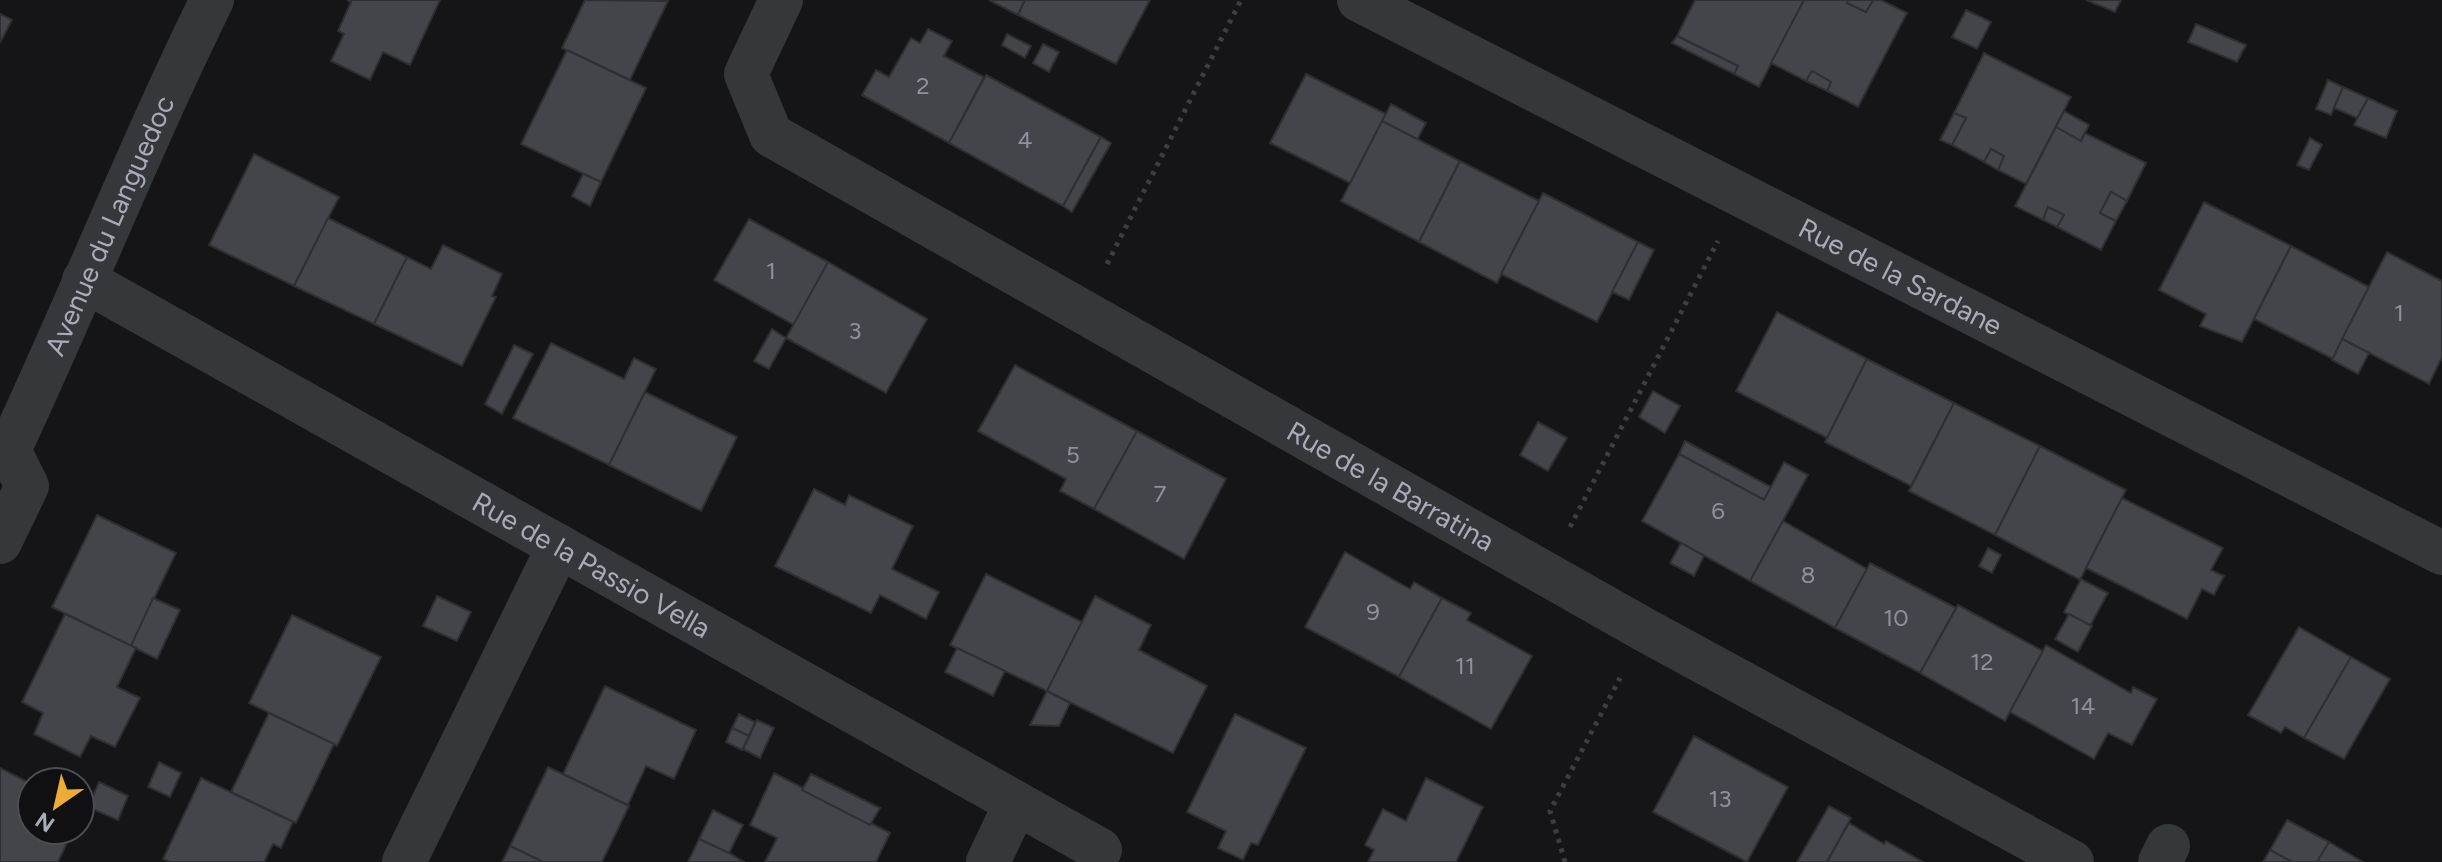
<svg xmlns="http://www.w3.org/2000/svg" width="2442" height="862" font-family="Figtree,sans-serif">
	<rect width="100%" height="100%" fill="#151517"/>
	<g fill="#44454a" stroke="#2f2f33" stroke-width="2">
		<polygon points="347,0 440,0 410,65 383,52 370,80 331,61 344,34 338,31 351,2"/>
		<polygon points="585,0 668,1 630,80 562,48"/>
		<polygon points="989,0 1025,0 1018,15"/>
		<polygon points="1025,0 1150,0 1116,64 1018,15"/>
		<polygon points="1695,0 1804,0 1759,87 1734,74 1738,66 1677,36"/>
		<polygon points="1804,0 1848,0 1847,3 1866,12 1873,0 1881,0 1907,13 1858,107 1827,91 1831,82 1812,71 1806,81 1771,63"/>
		<polygon points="1848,0 1873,0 1866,12 1847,3"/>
		<polygon points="2086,0 2121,0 2115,12"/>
		<polygon points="1966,10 1991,22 1977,49 1952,37"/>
		<polygon points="0,14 12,20 0,43"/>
		<polygon points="2196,24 2246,45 2237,62 2188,42"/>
		<polygon points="928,29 952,41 944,56 984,77 949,143 862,95 876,70 889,77 911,38 920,43"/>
		<polygon points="1007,34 1031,46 1025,58 1002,45"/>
		<polygon points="1677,36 1738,66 1734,74 1672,43"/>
		<polygon points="1043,44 1059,52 1049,72 1033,63"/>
		<polygon points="567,50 646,88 601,182 521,144"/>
		<polygon points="1984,53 2071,97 2026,184 1998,170 2004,156 1991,149 1984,162 1952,145 1966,118 1954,113"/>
		<polygon points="1812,71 1831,82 1827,91 1806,81"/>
		<polygon points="1306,74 1386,114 1350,183 1270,143"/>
		<polygon points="986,75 1101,137 1063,206 949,143"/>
		<polygon points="2328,80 2343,87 2331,115 2316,109"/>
		<polygon points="2343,87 2368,98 2357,118 2334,108"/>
		<polygon points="2368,98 2397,111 2386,138 2354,125"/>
		<polygon points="1391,104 1426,123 1417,140 1382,121"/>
		<polygon points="2064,111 2089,125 2081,141 2056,127"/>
		<polygon points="1954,113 1966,118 1952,145 1940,140"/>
		<polygon points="1382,121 1460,161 1419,242 1341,201"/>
		<polygon points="2056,127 2081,141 2085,133 2146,163 2127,201 2111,192 2100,213 2116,221 2101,250 2057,227 2064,215 2048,207 2043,220 2015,206"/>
		<polygon points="1101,137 1111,143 1072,212 1063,206"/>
		<polygon points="2310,138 2322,145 2309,170 2297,165"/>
		<polygon points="1991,149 2004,156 1998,170 1984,162"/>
		<polygon points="254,154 339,197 294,286 209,245"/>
		<polygon points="1460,161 1539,201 1497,283 1419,242"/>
		<polygon points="583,174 601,182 590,206 572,196"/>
		<polygon points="2111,192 2127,201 2116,221 2100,213"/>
		<polygon points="1543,193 1638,242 1597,322 1501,274"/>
		<polygon points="2204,202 2291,246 2242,342 2200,326 2206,314 2159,290"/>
		<polygon points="2048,207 2064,215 2057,227 2043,220"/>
		<polygon points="328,218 407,257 374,324 294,286"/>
		<polygon points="749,219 828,262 794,325 714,280"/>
		<polygon points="1638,242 1654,250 1629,300 1612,292"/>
		<polygon points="443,245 502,274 492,296 496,297 462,366 374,324 407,257 431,269"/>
		<polygon points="2291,246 2369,287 2333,359 2254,319"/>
		<polygon points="2387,252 2442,281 2442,357 2429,384 2342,339"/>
		<polygon points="828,262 927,319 886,393 786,338"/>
		<polygon points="1777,312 1867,359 1827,438 1736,391"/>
		<polygon points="772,329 786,338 769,369 754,361"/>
		<polygon points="2342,339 2369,353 2358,374 2332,360"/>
		<polygon points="551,343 624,379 634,358 656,369 609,465 513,418"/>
		<polygon points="514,345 533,354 502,414 485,404"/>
		<polygon points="1867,359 1954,403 1911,486 1825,442"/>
		<polygon points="1015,365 1137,431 1094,509 1060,491 1066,479 978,431"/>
		<polygon points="1653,391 1680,406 1665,433 1639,417"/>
		<polygon points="645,392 737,437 701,511 609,465"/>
		<polygon points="1954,403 2040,446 1995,535 1909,491"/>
		<polygon points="1538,422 1567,438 1548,471 1520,455"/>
		<polygon points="1137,431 1226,479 1184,559 1094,509"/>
		<polygon points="1685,441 1771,487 1764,500 1679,454"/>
		<polygon points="2040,446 2126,490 2080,580 1995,535"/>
		<polygon points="1679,454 1764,500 1784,462 1808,475 1750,581 1642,521"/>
		<polygon points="814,489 845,505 849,495 913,526 892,569 939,592 926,619 880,595 871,613 775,566"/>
		<polygon points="2122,498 2223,548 2211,570 2224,576 2214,595 2202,589 2187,619 2086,568"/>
		<polygon points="97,515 176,553 131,646 52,607"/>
		<polygon points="1783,521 1867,569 1835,628 1750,581"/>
		<polygon points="1681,543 1704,556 1694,576 1670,563"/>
		<polygon points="1988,548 2001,555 1992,573 1979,566"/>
		<polygon points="1345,552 1410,589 1414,582 1442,598 1399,677 1305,627"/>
		<polygon points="1870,563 1956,608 1920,673 1835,628"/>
		<polygon points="986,574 1082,622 1047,691 950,645"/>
		<polygon points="2081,579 2108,593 2090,626 2064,612"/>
		<polygon points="437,596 471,612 457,641 423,626"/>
		<polygon points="1095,596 1151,625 1139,650 1207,686 1173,753 1047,691"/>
		<polygon points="153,598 180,610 157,659 131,646"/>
		<polygon points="1442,598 1471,613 1467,620 1532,656 1491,729 1399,677"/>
		<polygon points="1958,605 2043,651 2005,721 1920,673"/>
		<polygon points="65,614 136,648 117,687 140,698 115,747 91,736 80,757 34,734 43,713 22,702"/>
		<polygon points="2069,614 2092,626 2078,652 2055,639"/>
		<polygon points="292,615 381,657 337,746 249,703"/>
		<polygon points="2299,627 2351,657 2304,738 2285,727 2281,733 2248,715"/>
		<polygon points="2046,645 2131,693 2133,687 2157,699 2132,745 2108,733 2094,759 2010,712"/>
		<polygon points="957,648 1005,671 993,696 945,672"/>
		<polygon points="2351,657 2390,679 2344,759 2304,738"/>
		<polygon points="605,686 696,730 674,779 646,766 628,805 563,774"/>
		<polygon points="1047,691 1070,703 1059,726 1030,725"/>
		<polygon points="269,713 334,744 296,823 231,792"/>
		<polygon points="739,714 755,722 749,736 732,728"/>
		<polygon points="1235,714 1306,748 1258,845 1251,843 1243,860 1218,848 1226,831 1187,812"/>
		<polygon points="757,720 774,728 760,758 743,749"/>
		<polygon points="732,728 749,736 742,750 726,742"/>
		<polygon points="1694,736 1788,787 1747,862 1653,812"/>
		<polygon points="159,762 181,773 170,797 148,787"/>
		<polygon points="548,767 629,806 602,862 543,862 510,846"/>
		<polygon points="0,768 32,784 32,830 73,830 58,862 0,862"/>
		<polygon points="774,773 890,833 876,862 765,862 777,838 750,825"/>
		<polygon points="811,774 880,808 870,825 802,790"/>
		<polygon points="201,778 293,822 281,848 273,844 264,862 170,862 163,859"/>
		<polygon points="1426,778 1483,807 1456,862 1368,862 1374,850 1365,845 1383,809 1406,821"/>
		<polygon points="99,782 128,796 118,820 88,807"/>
		<polygon points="1829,806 1851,818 1827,862 1797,862"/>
		<polygon points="713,810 743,825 729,853 699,839"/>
		<polygon points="2287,820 2329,842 2317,862 2292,862 2270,850"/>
		<polygon points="1849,823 1884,844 1886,841 1923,862 1827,862"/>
		<polygon points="699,839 729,853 744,862 688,862"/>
		<polygon points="2329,842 2363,862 2317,862"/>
		<polygon points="510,846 543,862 502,862"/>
		<polygon points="2270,850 2292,862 2263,862"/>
	</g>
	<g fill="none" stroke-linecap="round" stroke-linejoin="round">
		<g stroke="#3c3e42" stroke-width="5" stroke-dasharray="4 6" stroke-linecap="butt">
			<polyline points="1107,264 1241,0"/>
			<polyline points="1570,527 1718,241"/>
			<polyline points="1565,862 1550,811 1620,678"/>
		</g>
		<g stroke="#36373b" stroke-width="44">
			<path id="s1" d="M781,0L746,74L771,135L1645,630L2072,862"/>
			<path id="s2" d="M1359,0L2442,553"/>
			<path id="s3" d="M84,280L1100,850"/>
			<path id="s4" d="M9,450C79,301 139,148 212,0"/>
			<polyline points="0,542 27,486 9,450"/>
			<polyline points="404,862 559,546"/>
			<polyline points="988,862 1016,803"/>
			<polyline points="2160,862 2168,846"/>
		</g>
	</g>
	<g text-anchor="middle" stroke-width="6" stroke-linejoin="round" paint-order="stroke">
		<g font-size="24" fill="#8e929b">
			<text x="923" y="94">2</text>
			<text x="1025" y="148">4</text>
			<text x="771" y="279">1</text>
			<text x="2399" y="321">1</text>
			<text x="855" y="339">3</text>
			<text x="1073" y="463">5</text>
			<text x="1160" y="502">7</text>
			<text x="1718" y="519">6</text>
			<text x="1808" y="583">8</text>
			<text x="1373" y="620">9</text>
			<text x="1896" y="626">10</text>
			<text x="1982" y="670">12</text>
			<text x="1465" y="674">11</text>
			<text x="2083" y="714">14</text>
			<text x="1720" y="807">13</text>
		</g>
		<g font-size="28" fill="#a7acb6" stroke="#101012">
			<text dy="10" stroke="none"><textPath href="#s4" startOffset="246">Avenue du Languedoc</textPath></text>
			<text dy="10" stroke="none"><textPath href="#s2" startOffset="608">Rue de la Sardane</textPath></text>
			<text dy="10" stroke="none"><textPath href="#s1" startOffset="860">Rue de la Barratina</textPath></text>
			<text dy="10" stroke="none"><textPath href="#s3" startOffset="582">Rue de la Passio Vella</textPath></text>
		</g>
	</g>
	<g transform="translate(56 806) rotate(214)"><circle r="38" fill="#101012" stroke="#4c4e54" stroke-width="2"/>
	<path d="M0-6L14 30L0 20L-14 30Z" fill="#edab37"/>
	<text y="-12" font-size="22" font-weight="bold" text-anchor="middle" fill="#a7acb6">N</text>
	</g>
</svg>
